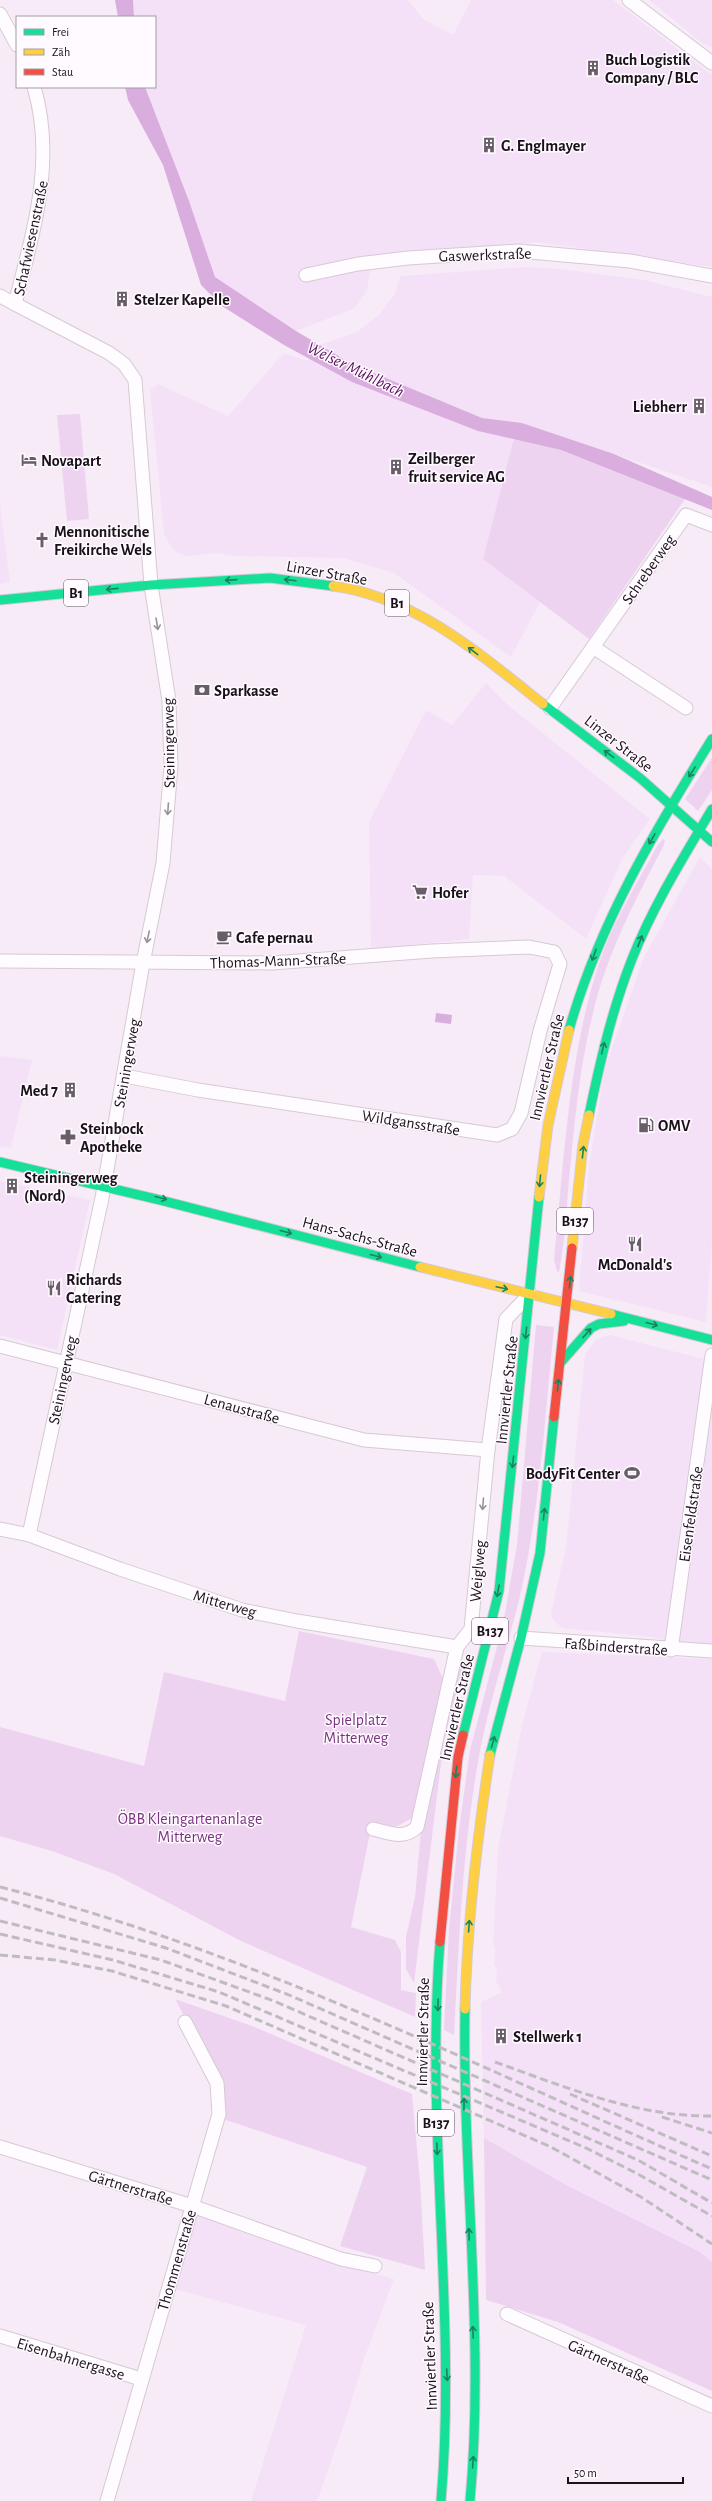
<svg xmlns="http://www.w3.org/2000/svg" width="712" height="2501" font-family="'Alegreya Sans',sans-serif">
	<rect width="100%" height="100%" fill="#f7ebf8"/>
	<g fill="#f5e1f7">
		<polygon points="133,0 408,0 423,19 453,35 471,0 613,0 705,70 712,74 712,267 538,242 373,256 367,291 355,308 296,331 215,277 189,201 145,87 155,87 155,17 134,17"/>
		<polygon points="649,0 712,0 712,47 702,43"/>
		<polygon points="525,267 561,269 644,280 712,297 712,487 522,423 478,431 514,438 483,559 540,602 511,657 394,573 343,558 235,556 217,553 186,556 176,552 170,545 164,534 150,390 158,384 228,416 284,353 308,361 320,345 357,332 379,315 394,295 401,276"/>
		<polygon points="0,504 10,582 0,584"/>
		<polygon points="486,683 508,705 650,819 622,859 586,939 504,876 473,875 469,939 371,949 369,822 426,710 452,725"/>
		<polygon points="700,857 712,869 712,1241 706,1322 579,1291 589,1166 605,1068 644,957"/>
		<polygon points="0,1056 32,1060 11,1148 0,1146"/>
		<polygon points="0,1181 90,1200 57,1350 0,1335"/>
		<polygon points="610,1335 712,1361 712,1646 689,1645 652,1637 562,1628 553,1620 551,1613 566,1547 585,1354 597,1339"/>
		<polygon points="542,1652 712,1659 712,2262 700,2252 568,2186 484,2138 481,2002 502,1992 496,1981 497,1967 494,1966 495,1946 493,1946 498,1849 522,1725"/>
		<polygon points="197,2215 270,2242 394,2279 364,2359 346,2419 317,2501 251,2501 306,2325 175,2289"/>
	</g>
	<g fill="#eed3f0">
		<polygon points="80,414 89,519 67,521 57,415"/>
		<polygon points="514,438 561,450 685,499 589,639 483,559"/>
		<polygon points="712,758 712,790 698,811 685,799"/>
		<path d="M663 839 665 840 663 847C634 902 606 956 592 1017 579 1070 574 1127 569 1181 566 1212 565 1242 559 1272L557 1271 554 1260C564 1162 568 1061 598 966 612 924 636 885 657 846Z"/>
		<path d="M536 1325 554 1327C546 1407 541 1488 526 1567 514 1633 489 1696 478 1762 462 1852 459 1944 454 2035L444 2030 449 1929 459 1829 470 1750 503 1624 517 1545Z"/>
		<polygon points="299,1631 434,1659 444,1681 414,1817 394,1828 372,1823 351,1927 395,1940 401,1952 401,1990 416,1993 415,2017 241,1941 114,1874 52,1851 0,1836 0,1727 144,1766 164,1672 285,1701"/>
		<polygon points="456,1668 463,1668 444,1739 414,1983 406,1969 406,1937 415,1897 422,1819"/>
		<polygon points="175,1999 252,2026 412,2094 420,2182 425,2270 340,2246 367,2167 223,2119 224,2089"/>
		<polygon points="484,2138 568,2186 700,2252 712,2262 712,2391 558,2322 486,2300"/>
	</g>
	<g fill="#d9addd">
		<polygon points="115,0 133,0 134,17 118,17"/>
		<polygon points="125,87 145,87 189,201 215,277 296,331 352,364 482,418 522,423 614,454 712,497 712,510 561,450 478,431 352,382 284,345 222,306 201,285 163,165 128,100"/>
		<polygon points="436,1013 452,1015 451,1024 435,1022"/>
	</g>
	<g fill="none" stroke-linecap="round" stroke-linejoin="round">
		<defs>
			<g id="street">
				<polyline points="629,0 712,63"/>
				<polyline points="0,14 17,45"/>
				<polyline points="306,275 358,264 408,258 519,251 630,261 712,276"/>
				<polyline points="0,296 15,304"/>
				<polyline points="593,647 686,708"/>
				<polyline points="550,708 686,515 712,525"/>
				<polyline points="0,961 272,963 432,951 529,947 554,952 560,964 540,1031 521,1113 512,1129 497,1135 198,1090 125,1076"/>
				<polyline points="0,1346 364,1440 488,1450"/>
				<polyline points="0,1529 29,1535 120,1569 242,1610 297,1621 457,1647"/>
				<path d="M29 1535 102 1198 143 963 163 863 171 766 169 701 151 585 135 380 124 364 109 353 15 304C33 232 56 161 34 87"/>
				<polyline points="521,1638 712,1651"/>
				<polyline points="671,1650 712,1355"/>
				<path d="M373 1829C389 1833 404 1840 417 1827L457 1647 471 1629 488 1450 506 1319 530 1294"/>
				<polyline points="0,2147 192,2206 341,2259 375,2266"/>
				<polyline points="507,2314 712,2406"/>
				<polyline points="0,2336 141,2379"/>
				<polyline points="107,2501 219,2114 217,2083 185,2022"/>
			</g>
			<g id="fast">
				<polyline points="0,600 151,585 270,578 333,586"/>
				<polyline points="543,704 640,778 712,842"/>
				<path d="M569 1030C599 924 654 832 712 739"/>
				<path d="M589 1115C600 1062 612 1010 632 959 653 906 683 858 712 809"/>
				<polyline points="0,1162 160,1200 420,1267"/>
				<polyline points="611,1314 712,1340"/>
				<polyline points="561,1362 591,1328 599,1324 624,1321"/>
				<polyline points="463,1735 499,1591 539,1197"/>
				<polyline points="490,1755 521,1638 540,1553 554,1417"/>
				<path d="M440 1942C425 2128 457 2315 441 2501"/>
				<path d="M465 2009C462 2173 485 2338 470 2501"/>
			</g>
			<g id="slow">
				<path d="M333 586C415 597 480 654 543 704"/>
				<polyline points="539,1197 548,1125 569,1030"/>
				<polyline points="572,1248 583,1144 589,1115"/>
				<polyline points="420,1267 611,1314"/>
				<path d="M465 2009C467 1924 477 1839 490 1755"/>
			</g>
			<g id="jam">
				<polyline points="554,1417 572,1248"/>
				<polyline points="440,1942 458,1757 463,1735"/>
			</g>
		</defs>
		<use href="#street" stroke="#d4cad4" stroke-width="15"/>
		<use href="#fast" stroke="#d4cad4" stroke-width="11"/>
		<use href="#slow" stroke="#d4cad4" stroke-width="11"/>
		<use href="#jam" stroke="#d4cad4" stroke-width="11"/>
		<use href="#street" stroke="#fefcfe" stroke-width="13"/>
		<use href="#fast" stroke="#16e098" stroke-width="9"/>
		<use href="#slow" stroke="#ffcf43" stroke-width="9"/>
		<use href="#jam" stroke="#f24e42" stroke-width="9"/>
		<g stroke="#bfbcbf" stroke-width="3" stroke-dasharray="8 4" stroke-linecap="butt">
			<path d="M0 1887C248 1950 478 2067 712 2169"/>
			<polyline points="0,1898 166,1948 289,1995 712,2180"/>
			<polyline points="0,1921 161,1960 274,2001 638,2160 712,2203"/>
			<polyline points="0,1934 113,1960 219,1992 586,2148 636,2173 712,2216"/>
			<polyline points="0,1955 55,1960 112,1971 226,2006 551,2147 641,2197 712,2244"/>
			<path d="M495 2062C565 2087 637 2117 712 2116"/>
			<polyline points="570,2094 712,2156"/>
			<polyline points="662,2117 712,2133"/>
		</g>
	</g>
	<defs><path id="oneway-shaft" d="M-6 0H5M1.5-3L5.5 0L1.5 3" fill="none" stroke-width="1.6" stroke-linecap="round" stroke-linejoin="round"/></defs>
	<g stroke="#18835f">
		<use href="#oneway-shaft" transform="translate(231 580) rotate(176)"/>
		<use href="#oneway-shaft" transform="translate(290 580) rotate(-173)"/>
		<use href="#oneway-shaft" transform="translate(112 589) rotate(174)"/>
		<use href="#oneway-shaft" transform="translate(473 651) rotate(-143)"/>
		<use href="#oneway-shaft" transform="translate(609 754) rotate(-143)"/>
		<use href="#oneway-shaft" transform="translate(692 772) rotate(122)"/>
		<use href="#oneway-shaft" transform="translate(652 839) rotate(120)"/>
		<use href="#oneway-shaft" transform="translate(640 941) rotate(-69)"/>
		<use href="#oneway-shaft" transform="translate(594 955) rotate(110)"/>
		<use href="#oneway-shaft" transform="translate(603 1048) rotate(-76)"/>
		<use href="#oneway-shaft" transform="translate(583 1152) rotate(-84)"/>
		<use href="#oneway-shaft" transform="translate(540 1181) rotate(95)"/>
		<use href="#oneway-shaft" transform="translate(161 1198) rotate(15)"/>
		<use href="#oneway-shaft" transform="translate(286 1232) rotate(15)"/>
		<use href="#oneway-shaft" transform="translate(376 1256) rotate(15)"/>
		<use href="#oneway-shaft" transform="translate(570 1282) rotate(-84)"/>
		<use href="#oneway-shaft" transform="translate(502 1288) rotate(12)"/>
		<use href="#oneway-shaft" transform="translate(652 1324) rotate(15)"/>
		<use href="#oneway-shaft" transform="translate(526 1333) rotate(96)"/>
		<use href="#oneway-shaft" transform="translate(587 1333) rotate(-48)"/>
		<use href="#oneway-shaft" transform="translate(558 1385) rotate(-84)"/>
		<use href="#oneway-shaft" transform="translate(513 1462) rotate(96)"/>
		<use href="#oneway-shaft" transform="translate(544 1514) rotate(-84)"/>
		<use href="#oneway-shaft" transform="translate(498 1591) rotate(101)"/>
		<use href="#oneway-shaft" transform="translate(493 1742) rotate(-75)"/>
		<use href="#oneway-shaft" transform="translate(456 1772) rotate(97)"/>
		<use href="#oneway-shaft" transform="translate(469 1926) rotate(-86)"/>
		<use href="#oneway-shaft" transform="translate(438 2005) rotate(91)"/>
		<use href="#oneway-shaft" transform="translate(464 2104) rotate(-90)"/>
		<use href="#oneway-shaft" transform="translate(437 2149) rotate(88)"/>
		<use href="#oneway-shaft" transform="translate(469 2234) rotate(-92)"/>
		<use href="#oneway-shaft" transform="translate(473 2332) rotate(-92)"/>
		<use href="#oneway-shaft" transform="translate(447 2375) rotate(87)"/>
		<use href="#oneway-shaft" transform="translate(473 2462) rotate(-86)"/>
	</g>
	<g stroke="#979397">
		<use href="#oneway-shaft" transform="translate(157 624) rotate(81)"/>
		<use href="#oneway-shaft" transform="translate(168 809) rotate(94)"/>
		<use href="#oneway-shaft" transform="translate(148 937) rotate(102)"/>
		<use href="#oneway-shaft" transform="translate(483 1504) rotate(95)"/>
	</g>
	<defs>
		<symbol id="building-bare" viewBox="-9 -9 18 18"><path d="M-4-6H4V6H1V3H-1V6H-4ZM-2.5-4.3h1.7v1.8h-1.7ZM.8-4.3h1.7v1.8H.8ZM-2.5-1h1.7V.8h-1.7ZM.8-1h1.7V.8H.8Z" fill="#675e68" stroke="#fffaff" stroke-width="2.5" paint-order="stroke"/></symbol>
		<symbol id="hotel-bare" viewBox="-9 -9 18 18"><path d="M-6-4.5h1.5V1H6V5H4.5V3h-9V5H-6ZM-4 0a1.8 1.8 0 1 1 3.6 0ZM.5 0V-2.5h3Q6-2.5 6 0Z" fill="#675e68" stroke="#fffaff" stroke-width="2.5" paint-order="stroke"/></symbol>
		<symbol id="church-bare" viewBox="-9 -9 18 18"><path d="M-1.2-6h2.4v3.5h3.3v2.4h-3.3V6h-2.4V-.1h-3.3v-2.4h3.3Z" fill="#675e68" stroke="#fffaff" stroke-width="2.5" paint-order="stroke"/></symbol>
		<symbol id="bank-bare" viewBox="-9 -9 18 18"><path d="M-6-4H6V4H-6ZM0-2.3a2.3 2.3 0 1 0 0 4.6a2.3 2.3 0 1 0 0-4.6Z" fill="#675e68" stroke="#fffaff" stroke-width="2.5" paint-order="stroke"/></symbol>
		<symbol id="supermarket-bare" viewBox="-9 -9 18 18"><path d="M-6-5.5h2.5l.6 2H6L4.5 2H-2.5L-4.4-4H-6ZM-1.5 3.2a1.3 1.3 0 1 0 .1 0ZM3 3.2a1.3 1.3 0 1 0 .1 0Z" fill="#675e68" stroke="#fffaff" stroke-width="2.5" paint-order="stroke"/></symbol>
		<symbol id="cafe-bare" viewBox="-9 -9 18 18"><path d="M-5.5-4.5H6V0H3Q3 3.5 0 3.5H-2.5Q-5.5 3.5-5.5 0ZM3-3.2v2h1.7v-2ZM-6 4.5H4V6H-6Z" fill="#675e68" stroke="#fffaff" stroke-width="2.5" paint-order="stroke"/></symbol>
		<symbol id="fuel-bare" viewBox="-9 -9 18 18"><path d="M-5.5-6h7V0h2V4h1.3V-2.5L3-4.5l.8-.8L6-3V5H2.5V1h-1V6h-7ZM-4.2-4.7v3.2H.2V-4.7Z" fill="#675e68" stroke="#fffaff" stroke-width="2.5" paint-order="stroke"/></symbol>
		<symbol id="pharmacy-bare" viewBox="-9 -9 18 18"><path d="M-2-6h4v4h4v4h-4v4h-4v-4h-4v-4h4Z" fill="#675e68" stroke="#fffaff" stroke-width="2.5" paint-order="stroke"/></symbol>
		<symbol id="restaurant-bare" viewBox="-9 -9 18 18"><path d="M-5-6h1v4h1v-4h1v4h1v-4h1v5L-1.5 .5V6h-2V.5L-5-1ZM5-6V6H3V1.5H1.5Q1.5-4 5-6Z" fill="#675e68" stroke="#fffaff" stroke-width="2.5" paint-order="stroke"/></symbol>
		<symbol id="stadium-bare" viewBox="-9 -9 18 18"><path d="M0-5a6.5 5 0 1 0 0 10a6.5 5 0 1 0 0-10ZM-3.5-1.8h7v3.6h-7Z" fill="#675e68" stroke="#fffaff" stroke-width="2.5" paint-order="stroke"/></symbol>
	</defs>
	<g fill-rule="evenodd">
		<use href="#building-bare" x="582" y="57" width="22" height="22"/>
		<use href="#building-bare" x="478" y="134" width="22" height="22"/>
		<use href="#building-bare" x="111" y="288" width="22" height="22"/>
		<use href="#building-bare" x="688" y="395" width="22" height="22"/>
		<use href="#hotel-bare" x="18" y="449" width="22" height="22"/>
		<use href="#building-bare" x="385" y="456" width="22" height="22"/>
		<use href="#church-bare" x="31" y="529" width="22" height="22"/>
		<use href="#bank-bare" x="191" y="679" width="22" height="22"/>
		<use href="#supermarket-bare" x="409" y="881" width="22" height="22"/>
		<use href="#cafe-bare" x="213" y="926" width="22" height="22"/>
		<use href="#building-bare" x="59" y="1079" width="22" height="22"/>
		<use href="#fuel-bare" x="635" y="1114" width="22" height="22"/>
		<use href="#pharmacy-bare" x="57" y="1126" width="22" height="22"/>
		<use href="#building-bare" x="1" y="1175" width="22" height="22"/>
		<use href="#restaurant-bare" x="624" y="1233" width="22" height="22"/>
		<use href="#restaurant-bare" x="43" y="1277" width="22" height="22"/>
		<use href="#stadium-bare" x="621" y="1462" width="22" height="22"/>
		<use href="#building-bare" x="490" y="2025" width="22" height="22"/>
	</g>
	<g text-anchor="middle" stroke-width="3" stroke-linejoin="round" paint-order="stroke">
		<g fill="#fffaff" stroke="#5f585f" stroke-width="1">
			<rect x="64" y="580" width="24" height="26" rx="3"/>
			<rect x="385" y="590" width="24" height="26" rx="3"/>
			<rect x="557" y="1208" width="36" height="26" rx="3"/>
			<rect x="472" y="1618" width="36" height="26" rx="3"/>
			<rect x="418" y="2110" width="36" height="26" rx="3"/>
		</g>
		<g font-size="15" font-weight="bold" fill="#1a121a">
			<text x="76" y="598">B1</text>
			<text x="397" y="608">B1</text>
			<text x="575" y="1226">B137</text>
			<text x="490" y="1636">B137</text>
			<text x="436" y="2128">B137</text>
		</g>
		<g font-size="16" font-weight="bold" fill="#1a121a" stroke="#fffaff" text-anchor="start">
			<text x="605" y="65">Buch Logistik<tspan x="605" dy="18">Company / BLC</tspan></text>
			<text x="501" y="151">G. Englmayer</text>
			<text x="134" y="305">Stelzer Kapelle</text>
			<text x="687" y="412" text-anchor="end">Liebherr</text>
			<text x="408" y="464">Zeilberger<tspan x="408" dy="18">fruit service AG</tspan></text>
			<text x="41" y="466">Novapart</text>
			<text x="54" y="537">Mennonitische<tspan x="54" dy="18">Freikirche Wels</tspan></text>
			<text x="214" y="696">Sparkasse</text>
			<text x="432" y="898">Hofer</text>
			<text x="236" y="943">Cafe pernau</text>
			<text x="58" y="1096" text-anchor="end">Med 7</text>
			<text x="658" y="1131">OMV</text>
			<text x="80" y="1134">Steinbock<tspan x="80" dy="18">Apotheke</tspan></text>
			<text x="24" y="1183">Steiningerweg<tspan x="24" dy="18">(Nord)</tspan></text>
			<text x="635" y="1270" text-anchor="middle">McDonald's</text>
			<text x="66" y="1285">Richards<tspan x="66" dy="18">Catering</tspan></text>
			<text x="620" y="1479" text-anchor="end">BodyFit Center</text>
			<text x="513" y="2042">Stellwerk 1</text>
		</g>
		<g font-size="16" fill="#1a121a" stroke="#fffaff">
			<text transform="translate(30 238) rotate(-78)" y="6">Schafwiesenstraße</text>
			<text transform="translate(485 254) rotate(-2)" y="6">Gaswerkstraße</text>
			<text transform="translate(648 569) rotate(-55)" y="6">Schreberweg</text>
			<text transform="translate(327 572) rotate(10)" y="6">Linzer Straße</text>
			<text transform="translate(168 743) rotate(-91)" y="6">Steiningerweg</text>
			<text transform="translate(619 743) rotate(38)" y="6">Linzer Straße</text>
			<text transform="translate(278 960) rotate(-2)" y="6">Thomas-Mann-Straße</text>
			<text transform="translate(126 1063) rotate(-80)" y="6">Steiningerweg</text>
			<text transform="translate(546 1067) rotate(-77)" y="6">Innviertler Straße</text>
			<text transform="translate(411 1122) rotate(9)" y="6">Wildgansstraße</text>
			<text transform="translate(360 1236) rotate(15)" y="6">Hans-Sachs-Straße</text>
			<text transform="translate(62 1380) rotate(-78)" y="6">Steiningerweg</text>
			<text transform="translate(506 1390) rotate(-84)" y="6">Innviertler Straße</text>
			<text transform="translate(242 1408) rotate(15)" y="6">Lenaustraße</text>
			<text transform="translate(690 1514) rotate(-82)" y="6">Eisenfeldstraße</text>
			<text transform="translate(477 1571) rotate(-85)" y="6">Weiglweg</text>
			<text transform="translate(225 1603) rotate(16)" y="6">Mitterweg</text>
			<text transform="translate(616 1646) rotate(4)" y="6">Faßbinderstraße</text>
			<text transform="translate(456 1707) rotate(-77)" y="6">Innviertler Straße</text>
			<text transform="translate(422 2032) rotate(-89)" y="6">Innviertler Straße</text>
			<text transform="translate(131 2187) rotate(17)" y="6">Gärtnerstraße</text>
			<text transform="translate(176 2260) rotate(-74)" y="6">Thommenstraße</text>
			<text transform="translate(429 2356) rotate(-92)" y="6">Innviertler Straße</text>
			<text transform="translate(71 2358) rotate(17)" y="6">Eisenbahnergasse</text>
			<text transform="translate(609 2361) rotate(24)" y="6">Gärtnerstraße</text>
		</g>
		<g font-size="16" fill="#78347f" stroke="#fffaff">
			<text x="356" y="1725">Spielplatz<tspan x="356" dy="18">Mitterweg</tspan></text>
			<text x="190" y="1824">ÖBB Kleingartenanlage<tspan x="190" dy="18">Mitterweg</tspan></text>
		</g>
		<g font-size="17" font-style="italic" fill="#5a1460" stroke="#fffaff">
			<text transform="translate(356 369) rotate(26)" y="6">Welser Mühlbach</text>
		</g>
	</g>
	<rect x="16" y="16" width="140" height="72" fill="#fffaff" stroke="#a39da3"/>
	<rect x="24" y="29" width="20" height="6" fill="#16e098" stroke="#a39da3"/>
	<text x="52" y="36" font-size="12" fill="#1a121a">Frei</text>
	<rect x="24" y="49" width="20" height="6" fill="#ffcf43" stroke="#a39da3"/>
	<text x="52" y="56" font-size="12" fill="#1a121a">Zäh</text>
	<rect x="24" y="69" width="20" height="6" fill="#f24e42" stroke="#a39da3"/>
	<text x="52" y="76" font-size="12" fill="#1a121a">Stau</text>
	<path d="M568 2477v6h115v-6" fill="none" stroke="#1a121a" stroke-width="2"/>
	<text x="574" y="2477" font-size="12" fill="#1a121a" stroke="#fffaff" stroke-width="3" paint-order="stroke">50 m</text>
</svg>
